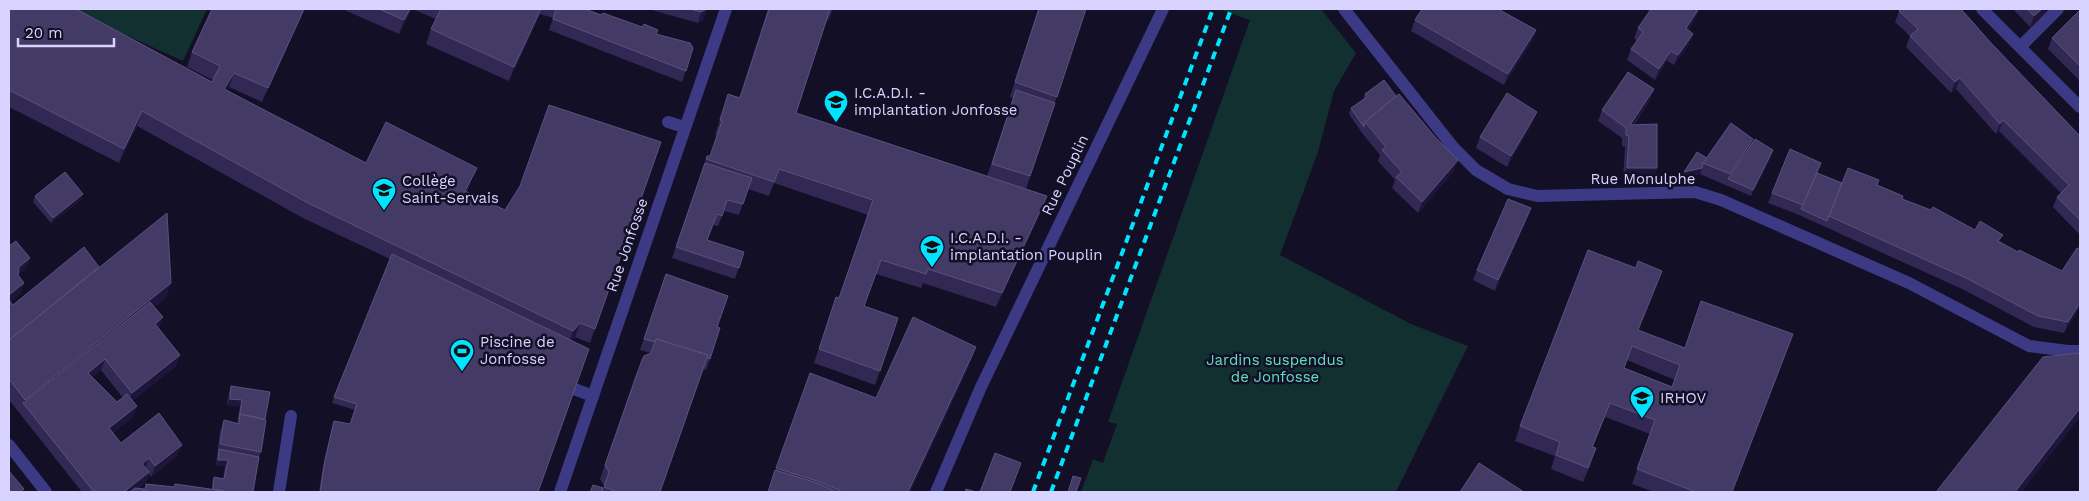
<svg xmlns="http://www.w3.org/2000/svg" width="2089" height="501" font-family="'Work Sans',sans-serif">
	<rect width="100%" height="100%" fill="#130f26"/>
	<g fill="#12302f">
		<polygon points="68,9 207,9 183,61"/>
		<polygon points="1218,9 1321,9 1356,53 1334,91 1318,152 1280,255 1411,324 1468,346 1396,492 1081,492 1093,459 1103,463 1117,424 1108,422 1250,20"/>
	</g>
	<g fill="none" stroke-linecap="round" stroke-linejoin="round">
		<g stroke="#3d3a85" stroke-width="12">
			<polyline points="2021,46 2058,9"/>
			<polyline points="668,122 684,127"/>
			<polyline points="574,389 593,396"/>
		</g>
		<g stroke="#3d3a85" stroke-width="12">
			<polyline points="1344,9 1453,147 1476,170 1508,189 1537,196 1695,192 1721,200 1909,283 2029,346 2068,351 2080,351"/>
			<polyline points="1982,9 2080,107"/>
			<polyline points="9,445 46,492"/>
			<polyline points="279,492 291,416"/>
			<polyline points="560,492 726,9"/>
			<polyline points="936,492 981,387 1163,9"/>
		</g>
		<g stroke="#00e5ff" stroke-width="4" stroke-dasharray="8 6" stroke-linecap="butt">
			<polyline points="1033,492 1213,9"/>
			<polyline points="1051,492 1230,12"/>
		</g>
	</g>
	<g fill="#312854" fill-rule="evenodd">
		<polygon points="9,9 212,82 213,80 187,67 192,52 212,9 305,9 262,102 229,87 227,90 366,163 471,182 467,192 505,210 661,142 590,343 575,337 572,341 538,492 319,492 323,466 332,427 334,421 350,424 355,410 332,403 390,259 303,218 137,126 119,163 9,107"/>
		<polygon points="342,9 412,9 399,34"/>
		<polygon points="412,9 585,9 656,34 693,48 682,82 549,30 553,18 540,14 509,81 426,44 431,29 436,19"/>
		<polygon points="648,9 707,9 703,20 698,23"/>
		<polygon points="768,9 833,9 828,21 827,20 796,113 987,176 1013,98 1010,97 1038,9 1086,9 1026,189 1047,196 1042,210 996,307 923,283 921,288 876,274 864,307 898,318 875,385 814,363 836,297 839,298 868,215 774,183 769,196 748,189 739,215 724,211 718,226 713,225 707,240 744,252 735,279 672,258 707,156 710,156 717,135 715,135 728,94 739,98"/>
		<polygon points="1658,9 1698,10 1694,21 1688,30 1689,44 1674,65 1667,61 1655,80 1627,60 1631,49 1637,41 1634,38 1638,28"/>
		<polygon points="2013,9 2049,9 2030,27"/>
		<polygon points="2080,10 2080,81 2048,49 2052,38"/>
		<polygon points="1899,11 1991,43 2080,136 2080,235 2053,207 2057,197 2061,193 1999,131 1996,134 1956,89 1951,93 1906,47 1910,36 1895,22"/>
		<polygon points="1415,20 1536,30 1532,41 1504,85 1411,31"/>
		<polygon points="1654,89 1650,100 1634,125 1653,179 1623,179 1625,147 1622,146 1622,138 1598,121 1602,110"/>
		<polygon points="1365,94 1396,96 1454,171 1418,213 1392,188 1395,180 1378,161 1380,155 1362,133 1349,114 1351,108 1363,100"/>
		<polygon points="1533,122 1507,167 1476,148 1480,137"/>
		<polygon points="1751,144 1773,150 1771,156 1751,196 1700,174 1682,178 1684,172 1707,158"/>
		<polygon points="1821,163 1817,173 1842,183 1877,186 1902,199 1975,230 2000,242 2018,252 2062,271 2080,245 2080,307 2064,333 2034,327 1962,289 1799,215 1768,203 1772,193"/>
		<polygon points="35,196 81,200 51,223 33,202"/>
		<polygon points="1527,219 1495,291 1473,280 1477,270"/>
		<path d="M9 246 30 258 26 268 18 275 24 283 20 294 10 302 13 305 99 267 166 298 154 307 159 328H158L180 355 176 366 132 401 137 406 133 417 113 433 121 443 178 455 151 477 149 474 145 483 139 488 144 489 146 484 174 487 175 484 212 489V483L214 477 223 479 225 466H216L220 431 224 420 237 423 240 406 227 405 229 392 231 386 265 419 261 452 259 457 253 492H82L9 400ZM101 370 123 398 117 402 92 377Z"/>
		<polygon points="666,274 717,327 710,359 706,370 703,369 660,492 590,492 593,485 602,491 604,486 600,479 636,374 651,353 640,350"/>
		<path d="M1639 330 1685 348 1732 492H1654L1632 484 1650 434 1605 417 1593 447 1591 463 1583 482 1551 469 1555 456 1515 441 1520 426ZM1627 360 1675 380 1672 387 1624 368Z"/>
		<polygon points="970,364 910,492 768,492 810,373 876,398"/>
	</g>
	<g fill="#1d163a">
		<polygon points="304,9 305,9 262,102 268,88"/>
		<polygon points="410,9 412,9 399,34 404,20"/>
		<polygon points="541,9 542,9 540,14 509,81 514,67"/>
		<polygon points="707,9 703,20 698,23 701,12"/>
		<polygon points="2042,9 2049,9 2030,27 2034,16"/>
		<polygon points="1698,10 1694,21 1682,39 1686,28"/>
		<polygon points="1536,30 1532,41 1504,85 1508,74"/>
		<polygon points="1693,34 1689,44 1674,65 1678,55"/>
		<polygon points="1671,51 1667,61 1655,80 1659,69"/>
		<polygon points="234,73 229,87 219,103 224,89"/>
		<polygon points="1960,78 1956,89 1951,93 1955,82"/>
		<polygon points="1654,89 1650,100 1626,135 1630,125"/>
		<polygon points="142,111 137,126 119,163 124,149"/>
		<polygon points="1537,112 1533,122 1507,167 1511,156"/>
		<polygon points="2003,120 1999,131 1996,134 2000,124"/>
		<polygon points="1753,139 1749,150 1728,179 1730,174"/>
		<polygon points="1773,150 1771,156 1751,196 1753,190"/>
		<polygon points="1458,160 1454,171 1418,213 1422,202"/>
		<polygon points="477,168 471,182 460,205 465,191"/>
		<polygon points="1627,168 1657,168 1653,179 1623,179"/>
		<polygon points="1702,168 1700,174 1682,178 1684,172"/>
		<polygon points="83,194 81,200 51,223 53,218"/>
		<polygon points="1047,196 1042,210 996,307 1002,293"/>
		<polygon points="1531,208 1527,219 1495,291 1498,280"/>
		<polygon points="30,258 26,268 15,278 19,267"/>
		<polygon points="24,283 20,294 9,303 9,295"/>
		<polygon points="171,283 166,298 27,408 23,403 25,400"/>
		<polygon points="2080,303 2080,307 2064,333 2068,322"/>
		<polygon points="163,317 159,328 151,335 155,324"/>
		<polygon points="580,323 575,337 568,345 573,331"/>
		<polygon points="976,347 970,364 910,492 908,492"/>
		<polygon points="180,355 176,366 128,404 132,393"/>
		<polygon points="105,359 101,370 84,383 88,373"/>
		<polygon points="230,399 242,400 240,406 227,405"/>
		<polygon points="137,406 133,417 105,439 109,428"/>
		<polygon points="2080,408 2080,417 2022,492 2015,492"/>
		<polygon points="182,445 178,455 151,477 155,466"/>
		<polygon points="149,458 145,468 142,464"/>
		<polygon points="218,460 228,460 225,466 216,466"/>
		<polygon points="149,472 145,483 133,492 124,492"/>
	</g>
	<g fill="#433a66" stroke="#5a527e" fill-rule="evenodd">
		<polygon points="9,9 76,9 212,82 220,66 192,52 212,9 304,9 268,88 234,73 224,89 366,163 386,122 477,168 465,191 505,210 520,186 549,105 661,142 595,329 580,323 573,331 308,203 142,111 124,149 9,90"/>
		<polygon points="379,9 410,9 404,20"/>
		<polygon points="441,9 541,9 514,67 431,29"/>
		<polygon points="556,9 585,9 601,15 603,13 642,27 644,24 658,30 656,34 690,43 693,48 686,71 553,19"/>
		<polygon points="690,9 707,9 701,12"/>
		<polygon points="769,9 830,9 796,113 1047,196 1002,293 928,269 926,274 881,260 864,306 898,318 880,371 819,349 836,297 839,298 873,200 779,169 774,182 706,159 707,156 710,156 722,121 720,120 728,94 740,98"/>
		<polygon points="1039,9 1086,9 1057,97 1015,82"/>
		<polygon points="1422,9 1498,9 1536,30 1508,74 1415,20"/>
		<polygon points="1651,9 1697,9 1698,10 1686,28 1693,34 1678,55 1671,51 1659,69 1631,49 1643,32 1638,28"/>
		<polygon points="1901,9 1961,9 1991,43 2080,136 2080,220 2057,197 2069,185 2003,120 2000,124 1960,78 1955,82 1910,36 1918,29 1899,11"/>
		<polygon points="2027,9 2042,9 2034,16"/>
		<polygon points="2080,10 2080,66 2052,38"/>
		<polygon points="1628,72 1654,89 1630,125 1657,124 1657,168 1627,168 1629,136 1626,135 1626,128 1602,110"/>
		<polygon points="1384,80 1396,96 1365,122 1364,127 1351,108 1367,97 1365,94"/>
		<polygon points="1016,90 1055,103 1030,176 992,164"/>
		<polygon points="1507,93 1537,112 1511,156 1480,137"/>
		<polygon points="1399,94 1436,138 1458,160 1422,202 1396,177 1402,172 1382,150 1386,147 1365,122"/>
		<polygon points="1731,123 1753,139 1730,174 1703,163"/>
		<polygon points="1755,139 1773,150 1753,190 1728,179"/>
		<polygon points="1790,149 1821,163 1803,205 1772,193"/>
		<polygon points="1697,152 1707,158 1703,163 1702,168 1684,172"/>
		<polygon points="705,163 752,178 743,204 727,200 722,216 717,214 707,240 744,252 739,268 676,247"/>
		<polygon points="1848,168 1879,180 1877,185 1903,196 1902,199 1931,210 1933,207 1975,230 1980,221 2003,235 1998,241 2018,252 2019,250 2062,271 2077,248 2080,250 2080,303 2068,322 2038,316 1966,278 1829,216"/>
		<polygon points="65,172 83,194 53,218 35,196"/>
		<polygon points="1817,173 1842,183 1827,221 1801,209"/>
		<polygon points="1508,199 1531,208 1498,280 1477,270"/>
		<polygon points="167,213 171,283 25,400 9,379 9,340"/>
		<polygon points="16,241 30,258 19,267 18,275 24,283 9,295 9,246"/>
		<polygon points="84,247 99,267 9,340 9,300 13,305"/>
		<path d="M1588 250 1636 268 1638 261 1662 271 1638 330 1685 348 1701 301 1793 334 1732 492H1696L1637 469 1655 420 1610 403 1592 447 1596 448 1588 468 1556 455 1560 442 1520 426ZM1632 346 1680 365 1672 387 1624 368Z"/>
		<polygon points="392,254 589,349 538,492 320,492 325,460 334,421 350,424 357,404 334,397"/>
		<polygon points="666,274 728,296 717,327 720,328 710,359 707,358 708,355 656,339 655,342 644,339"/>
		<polygon points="150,302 163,317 155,324 180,355 132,393 105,359 88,373 117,402 127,394 137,406 109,428 121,443 159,413 182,445 155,466 149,458 142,464 149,472 124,492 94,492 23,403"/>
		<polygon points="913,317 976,347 908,492 843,492 817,481 776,468 810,373 876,398"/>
		<polygon points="656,339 708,355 660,492 617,492 604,487 609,472 605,465 642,360 644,356 651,353"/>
		<polygon points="2080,353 2080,408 2015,492 1936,492 2043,357"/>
		<polygon points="231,386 270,392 265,419 240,414 239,419 242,400 230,399"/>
		<polygon points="240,414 266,420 261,452 220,444 224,420 239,424"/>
		<polygon points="219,449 259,457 253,492 224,492 224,491 213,489 214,477 224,479 228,460 218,460"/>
		<polygon points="995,453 1021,463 1010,492 980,492"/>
		<polygon points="1479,463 1524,492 1460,492"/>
		<polygon points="775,470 817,483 837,492 768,492"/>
		<polygon points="9,471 24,489 20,492 9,492"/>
		<polygon points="1073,476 1081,478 1076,492 1068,492"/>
		<polygon points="146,484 174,487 175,484 224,491 224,492 145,492"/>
		<polygon points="593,485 603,488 602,491 606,492 590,492"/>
		<polygon points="135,488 144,489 144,492 130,492"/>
		<polygon points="966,489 976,492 965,492"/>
	</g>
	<defs>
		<symbol id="school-pin" viewBox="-11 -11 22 30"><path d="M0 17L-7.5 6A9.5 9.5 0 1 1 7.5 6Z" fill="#00e5ff" stroke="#130f26"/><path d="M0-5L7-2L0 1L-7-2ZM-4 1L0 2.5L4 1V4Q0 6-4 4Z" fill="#111"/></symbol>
		<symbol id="stadium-pin" viewBox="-11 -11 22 30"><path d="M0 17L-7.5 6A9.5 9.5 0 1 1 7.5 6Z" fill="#00e5ff" stroke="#130f26"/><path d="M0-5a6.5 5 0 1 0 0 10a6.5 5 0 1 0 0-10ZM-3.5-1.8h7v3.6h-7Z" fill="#111"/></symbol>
	</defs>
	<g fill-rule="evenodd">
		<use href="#school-pin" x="822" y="88" width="28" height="38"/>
		<use href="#school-pin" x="370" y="176" width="28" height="38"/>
		<use href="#school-pin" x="918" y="233" width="28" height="38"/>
		<use href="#stadium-pin" x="448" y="337" width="28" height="38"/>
		<use href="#school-pin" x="1628" y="384" width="28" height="38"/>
	</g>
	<g text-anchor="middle" stroke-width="5" stroke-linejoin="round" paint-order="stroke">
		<g font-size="15" fill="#d9d4ff" stroke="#130f26" text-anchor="start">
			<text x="854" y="98">I.C.A.D.I. -<tspan x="854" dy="17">implantation Jonfosse</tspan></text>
			<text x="402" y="186">Collège<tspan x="402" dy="17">Saint-Servais</tspan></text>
			<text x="950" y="243">I.C.A.D.I. -<tspan x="950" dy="17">implantation Pouplin</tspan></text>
			<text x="480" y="347">Piscine de<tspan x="480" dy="17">Jonfosse</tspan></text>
			<text x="1660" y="403">IRHOV</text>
		</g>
		<g font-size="15" fill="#d9d4ff" stroke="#130f26">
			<text transform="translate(1065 175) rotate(-64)" y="5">Rue Pouplin</text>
			<text x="1643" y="184">Rue Monulphe</text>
			<text transform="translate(627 245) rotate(-71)" y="5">Rue Jonfosse</text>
		</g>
		<g font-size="15" fill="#5fe0c0" stroke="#130f26">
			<text x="1275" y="365">Jardins suspendus<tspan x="1275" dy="17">de Jonfosse</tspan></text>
		</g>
	</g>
	<rect width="2089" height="501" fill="none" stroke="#d9d4ff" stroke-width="20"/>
	<path d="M18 38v8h96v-8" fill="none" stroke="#d9d4ff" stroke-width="2.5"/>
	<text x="25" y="38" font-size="15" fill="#d9d4ff" stroke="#130f26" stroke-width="4" paint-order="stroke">20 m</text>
</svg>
